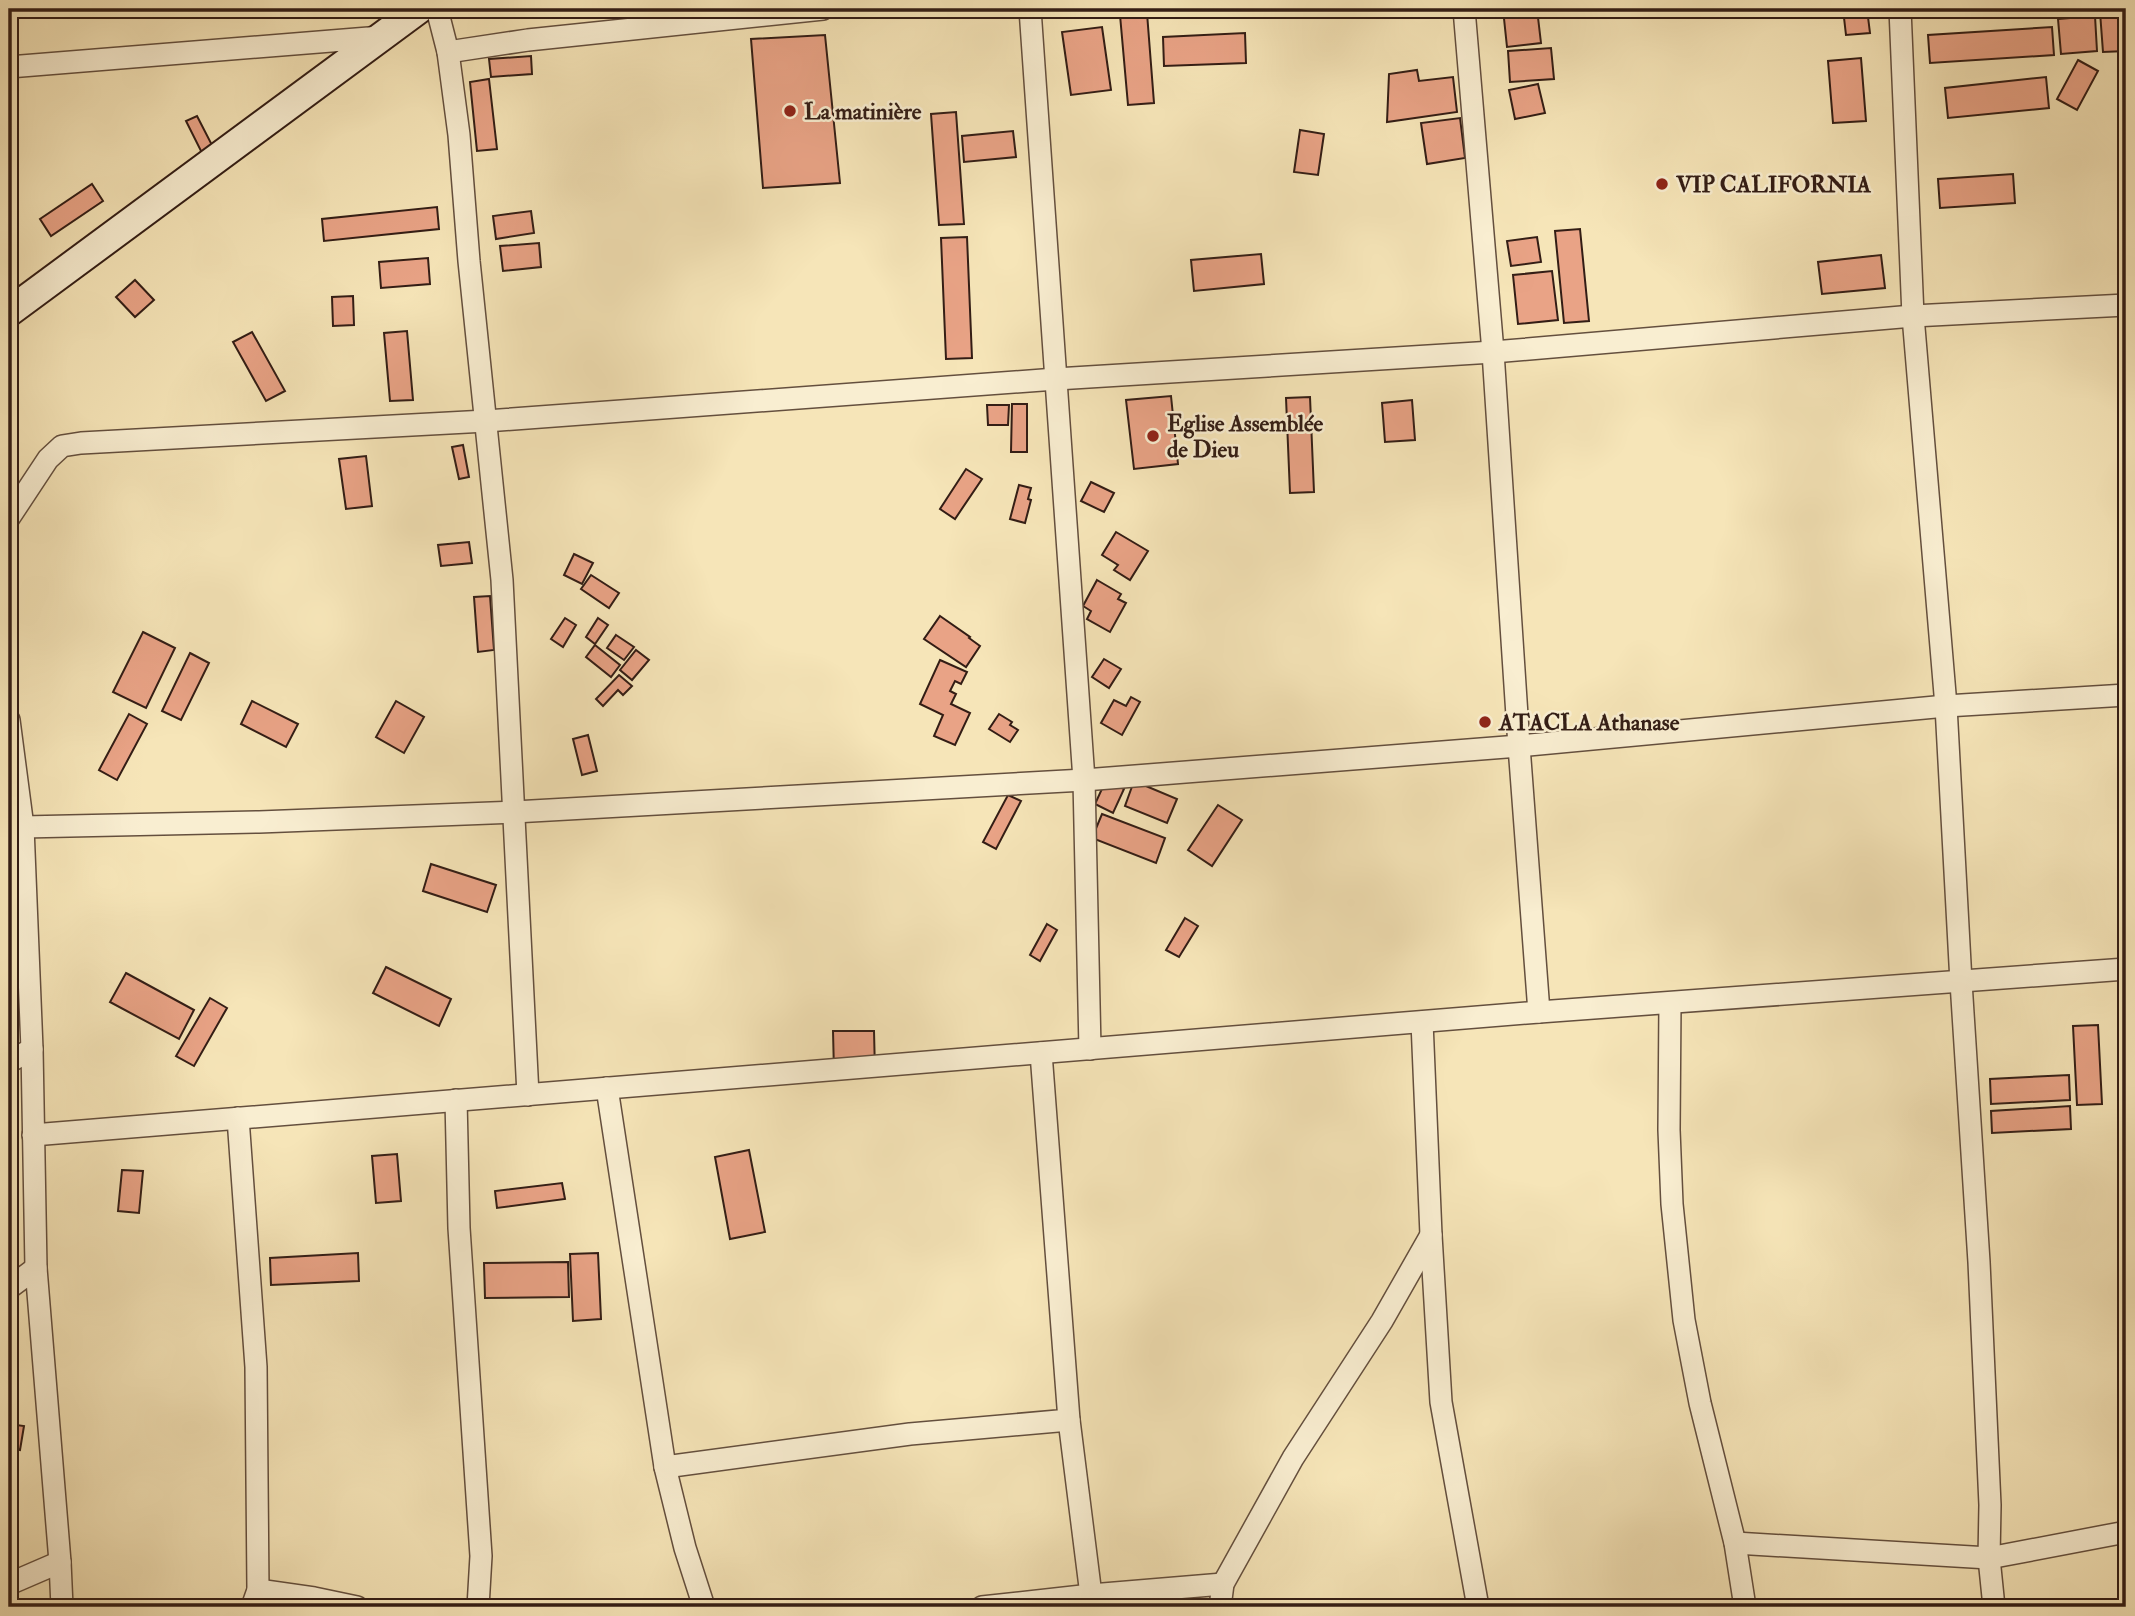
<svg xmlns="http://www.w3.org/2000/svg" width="2135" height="1616" font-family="'IM FELL Double Pica',serif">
	<rect width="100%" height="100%" fill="#f6e5b8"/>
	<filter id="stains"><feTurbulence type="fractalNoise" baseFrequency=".00286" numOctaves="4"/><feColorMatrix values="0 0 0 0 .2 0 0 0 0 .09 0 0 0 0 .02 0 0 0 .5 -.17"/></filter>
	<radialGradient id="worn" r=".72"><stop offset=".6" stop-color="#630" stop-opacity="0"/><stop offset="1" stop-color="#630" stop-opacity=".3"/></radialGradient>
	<g fill="#e9a386" stroke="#331d15" stroke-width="2">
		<polygon points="1503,9 1537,9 1541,43 1507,47"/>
		<polygon points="1843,9 1867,9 1870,33 1846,35"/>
		<polygon points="2126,10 2126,51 2103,52 2100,12"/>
		<polygon points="1147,13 1154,103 1128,105 1120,15"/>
		<polygon points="2095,16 2097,51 2061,54 2058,19"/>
		<polygon points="1102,27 1111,90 1071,95 1062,32"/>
		<polygon points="2052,27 2054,55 1930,63 1928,35"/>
		<polygon points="1245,33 1246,63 1164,66 1163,37"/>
		<polygon points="825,35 840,183 763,188 751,39"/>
		<polygon points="1551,48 1554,79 1510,82 1508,51"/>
		<polygon points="531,56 532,74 491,77 489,59"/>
		<polygon points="1861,58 1866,121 1833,123 1828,61"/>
		<polygon points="2078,60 2098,71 2077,110 2057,99"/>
		<polygon points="1417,70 1419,81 1453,77 1457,112 1387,122 1389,74"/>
		<polygon points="2046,77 2049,108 1948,118 1945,88"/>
		<polygon points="489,79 497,149 477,151 470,82"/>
		<polygon points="1538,84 1545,113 1515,119 1509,90"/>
		<polygon points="956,112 964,224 939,225 931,114"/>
		<polygon points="197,116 214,149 203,155 186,121"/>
		<polygon points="1460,118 1465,158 1427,164 1421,123"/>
		<polygon points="1300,130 1324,134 1318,175 1294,172"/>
		<polygon points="1013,131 1016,157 964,162 962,136"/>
		<polygon points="2013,174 2015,203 1940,208 1938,179"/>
		<polygon points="92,184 103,201 51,236 40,219"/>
		<polygon points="2119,196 2126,196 2126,229 2118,229"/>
		<polygon points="437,207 439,229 324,241 322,219"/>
		<polygon points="531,211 534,233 496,239 493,216"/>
		<polygon points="1580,229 1589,321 1564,323 1555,231"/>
		<polygon points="967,237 972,358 946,359 941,238"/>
		<polygon points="1537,237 1541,262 1511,266 1507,241"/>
		<polygon points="539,243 541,267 503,271 500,246"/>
		<polygon points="1261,254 1264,284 1194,291 1191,260"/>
		<polygon points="1881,255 1885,288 1822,294 1818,262"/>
		<polygon points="428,258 430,284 381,288 379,262"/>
		<polygon points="1552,271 1558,320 1518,324 1513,275"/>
		<polygon points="135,280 154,300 135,317 116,297"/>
		<polygon points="353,296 354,325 333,326 332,297"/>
		<polygon points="407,331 413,400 390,401 384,333"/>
		<polygon points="252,332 285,391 266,401 233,342"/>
		<polygon points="1171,396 1178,464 1134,469 1126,400"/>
		<polygon points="1310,397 1314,492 1290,493 1286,398"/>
		<polygon points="1412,400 1415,440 1385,442 1382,403"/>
		<polygon points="1012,404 1027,404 1027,452 1011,452"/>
		<polygon points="987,405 1009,405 1008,425 988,425"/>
		<polygon points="463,445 469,477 459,479 452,447"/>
		<polygon points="366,456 372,506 346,509 339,459"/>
		<polygon points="966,469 982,479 955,519 940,509"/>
		<polygon points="1091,482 1114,493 1104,512 1081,501"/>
		<polygon points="1019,485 1031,488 1028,499 1031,500 1025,523 1010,519"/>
		<polygon points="1116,532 1148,551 1130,580 1114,570 1118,565 1102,555"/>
		<polygon points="469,542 472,563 441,566 438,545"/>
		<polygon points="574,554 593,563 582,584 564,575"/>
		<polygon points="591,575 619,593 609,608 581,589"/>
		<polygon points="1097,580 1121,594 1118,599 1126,603 1110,632 1087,619 1091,611 1083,606"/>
		<polygon points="490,596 494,650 478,652 474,597"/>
		<polygon points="940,616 970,637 969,638 980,646 966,667 924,639"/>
		<polygon points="565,618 576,625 563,647 551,639"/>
		<polygon points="598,618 608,625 595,644 586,637"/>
		<polygon points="143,632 175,648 146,708 113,692"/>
		<polygon points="616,635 634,647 624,660 607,648"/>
		<polygon points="595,645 620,665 611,677 586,657"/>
		<polygon points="636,650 649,660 632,680 620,670"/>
		<polygon points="190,653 209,663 181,720 162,711"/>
		<polygon points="1104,659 1121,669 1109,688 1092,677"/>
		<polygon points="940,660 967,672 961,684 955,681 950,691 956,694 951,704 970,713 955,745 934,736 943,715 920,704"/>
		<polygon points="619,675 632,686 623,695 618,690 603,706 596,699"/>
		<polygon points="1131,697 1140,702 1122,735 1101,723 1114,700 1126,706"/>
		<polygon points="252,701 298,724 286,747 241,724"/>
		<polygon points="396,701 424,717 404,753 376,737"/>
		<polygon points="129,714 147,724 117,780 99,770"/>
		<polygon points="999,714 1012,722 1010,725 1018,730 1010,742 989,729"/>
		<polygon points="588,735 597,771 582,775 573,739"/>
		<polygon points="1106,780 1124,789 1113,813 1095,804"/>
		<polygon points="1134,781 1177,799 1167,823 1125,806"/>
		<polygon points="1008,795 1021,801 996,849 983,842"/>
		<polygon points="1218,805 1242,820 1212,866 1188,850"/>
		<polygon points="1102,814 1165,838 1156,863 1092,838"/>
		<polygon points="431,864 496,885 487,912 423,891"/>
		<polygon points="1185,918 1198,926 1179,957 1166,950"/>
		<polygon points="1047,924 1057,930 1040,961 1030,955"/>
		<polygon points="386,967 451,999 439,1026 373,993"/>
		<polygon points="126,973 194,1010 179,1039 110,1002"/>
		<polygon points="210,998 227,1008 194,1066 176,1056"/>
		<polygon points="2098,1025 2102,1104 2077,1105 2073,1026"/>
		<polygon points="833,1031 874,1031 875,1072 834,1072"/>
		<polygon points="2069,1075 2070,1100 1991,1104 1990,1079"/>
		<polygon points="2070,1106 2071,1129 1992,1133 1991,1111"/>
		<polygon points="749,1150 765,1232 730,1239 715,1157"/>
		<polygon points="397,1154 401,1201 376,1203 372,1156"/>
		<polygon points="122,1170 143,1171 139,1213 118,1211"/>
		<polygon points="562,1183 565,1199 497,1208 495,1191"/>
		<polygon points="358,1253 359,1281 271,1285 270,1258"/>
		<polygon points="598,1253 601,1319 573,1321 570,1254"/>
		<polygon points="568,1262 569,1297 485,1298 484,1263"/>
		<polygon points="9,1424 24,1426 20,1450 9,1448"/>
	</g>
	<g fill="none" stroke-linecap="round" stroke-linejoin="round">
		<defs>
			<g id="street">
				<polyline points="437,9 448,52 459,135 469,261 502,580 528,1095"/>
				<polyline points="1030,9 1084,780 1090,1049"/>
				<polyline points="1464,9 1493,352 1519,746 1539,1012"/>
				<polyline points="1900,9 1913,316 1946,706 1961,982 1979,1262 1990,1505 1989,1558 1994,1607"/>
				<polyline points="448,52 528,40 823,9"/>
				<polyline points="9,67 381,37"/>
				<polyline points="9,518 48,459 62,446 81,443 486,421 1056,379 1493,352 1913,316 2126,305"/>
				<polyline points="9,720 23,827 32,1049 36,1268 60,1562 62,1607"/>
				<polyline points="23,827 259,822 514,812 1084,780 1519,746 1946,706 2126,695"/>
				<polyline points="1670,1003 1669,1130 1672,1204 1684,1320 1700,1403 1735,1543 1745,1607"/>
				<polyline points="1422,1022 1431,1235 1441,1402 1478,1607"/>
				<polyline points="9,1062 32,1049"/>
				<polyline points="607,1088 665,1467"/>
				<polyline points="456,1100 459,1228 481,1556 478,1607"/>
				<polyline points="238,1118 256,1367 258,1590 252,1607"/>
				<polyline points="33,1135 1539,1012 2126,969"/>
				<polyline points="9,1288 36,1268"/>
				<polyline points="1069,1420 1091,1595"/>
				<polyline points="1735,1543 1989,1558 2126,1532"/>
				<polyline points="9,1584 60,1562"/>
				<polyline points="258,1590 314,1598 357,1607"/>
				<polyline points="704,1607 685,1548 665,1467 910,1434 1069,1420 1041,1053"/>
				<polyline points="982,1607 1091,1595 1223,1584"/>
				<polyline points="1220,1607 1223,1584 1293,1458 1382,1321 1431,1235"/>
			</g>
			<polyline id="secondary" points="9,312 419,9"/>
		</defs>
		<use href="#street" stroke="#644f3e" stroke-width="24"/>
		<use href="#secondary" stroke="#331d15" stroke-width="32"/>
		<use href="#street" stroke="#f9eed1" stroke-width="21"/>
		<use href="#secondary" stroke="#f9eed1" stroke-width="28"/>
	</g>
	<g fill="#8f2418" stroke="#f9eed1" stroke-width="2.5">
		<circle cx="790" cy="111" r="7"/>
		<circle cx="1662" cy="184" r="7"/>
		<circle cx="1153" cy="436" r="7"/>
		<circle cx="1485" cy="722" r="7"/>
	</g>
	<g text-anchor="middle" stroke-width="5" stroke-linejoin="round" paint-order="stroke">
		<g font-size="23" font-weight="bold" fill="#331d15" stroke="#f9eed1" text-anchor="start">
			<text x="804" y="119">La matinière</text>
			<text x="1676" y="192">VIP CALIFORNIA</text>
			<text x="1167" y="431">Eglise Assemblée<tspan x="1167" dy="26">de Dieu</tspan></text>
			<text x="1499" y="730">ATACLA Athanase</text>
		</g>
	</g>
	<rect width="2135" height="1616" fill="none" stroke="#f6e5b8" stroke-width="35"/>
	<rect x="10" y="10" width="2114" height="1595" fill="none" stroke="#331d15" stroke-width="3.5"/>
	<rect x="18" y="18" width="2100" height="1581" fill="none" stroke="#331d15" stroke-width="2"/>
	<rect width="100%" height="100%" filter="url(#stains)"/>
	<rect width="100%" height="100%" fill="url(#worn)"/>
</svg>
